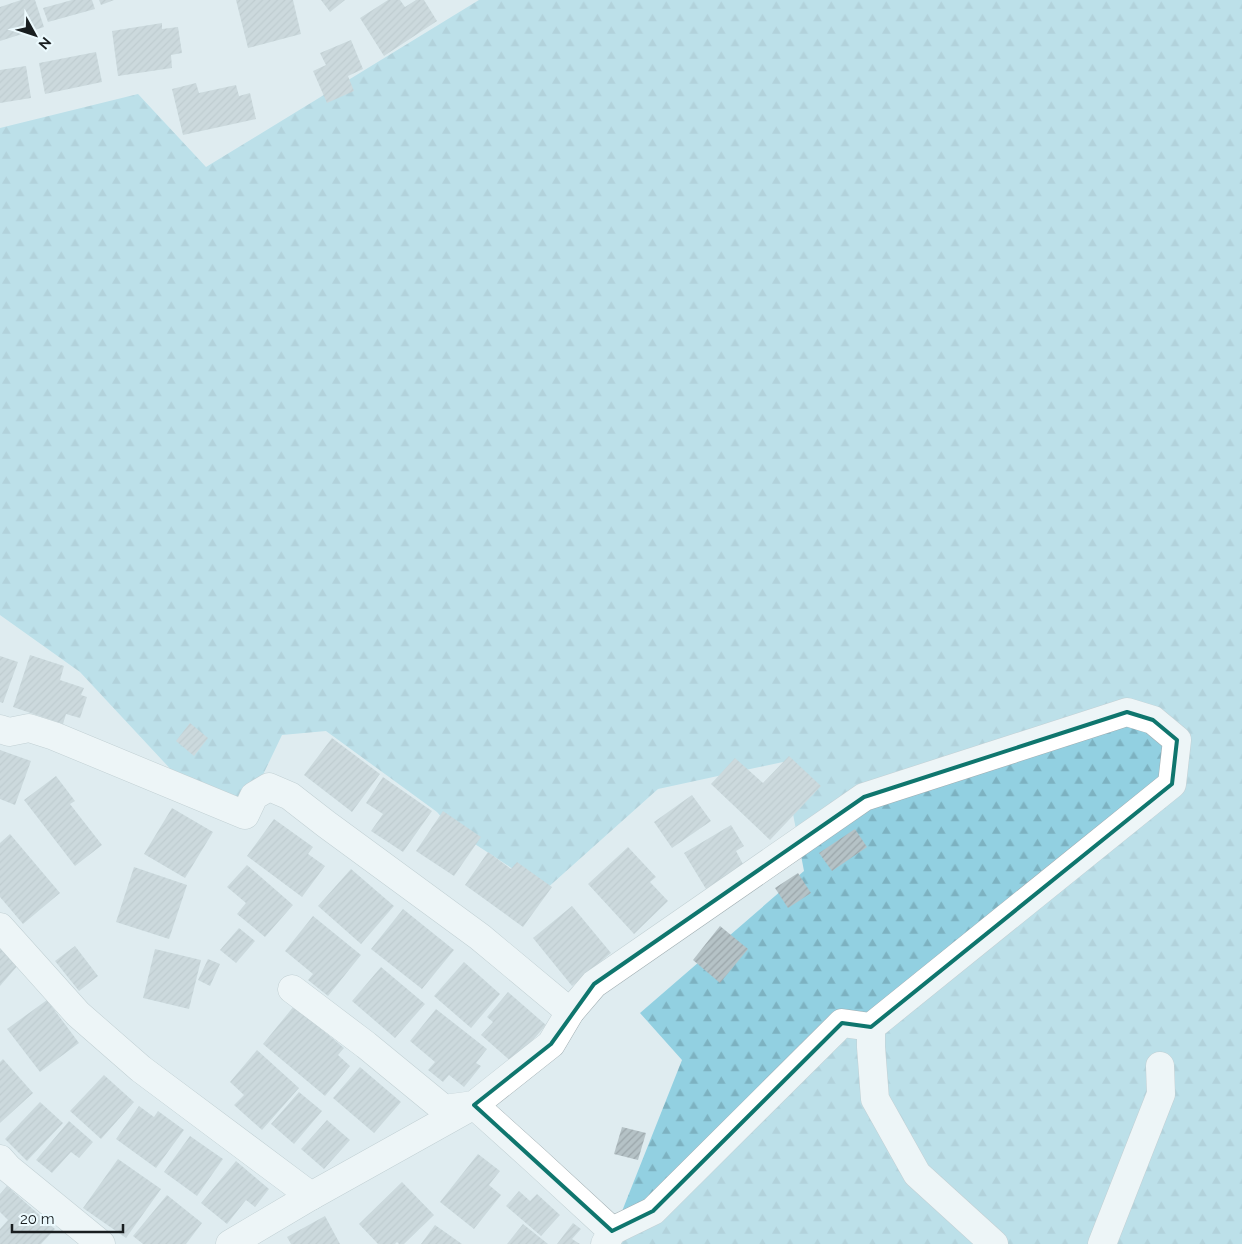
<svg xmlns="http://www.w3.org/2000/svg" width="1242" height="1244" font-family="Raleway,sans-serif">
	<defs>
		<pattern id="forest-firs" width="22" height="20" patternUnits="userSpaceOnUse" patternTransform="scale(1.25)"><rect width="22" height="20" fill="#92d0e1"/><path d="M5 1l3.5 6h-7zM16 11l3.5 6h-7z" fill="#7db2c1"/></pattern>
		<pattern id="building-hatch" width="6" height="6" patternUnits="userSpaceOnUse" patternTransform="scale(1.25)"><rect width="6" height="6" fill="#b5c2c6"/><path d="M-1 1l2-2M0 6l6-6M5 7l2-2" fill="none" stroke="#9ba6aa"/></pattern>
	</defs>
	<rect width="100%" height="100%" fill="#dfecf0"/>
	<polygon fill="url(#forest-firs)" points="479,0 1242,0 1242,1244 609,1244 682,1060 640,1013 804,871 783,762 658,789 545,890 452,829 437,812 326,731 282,735 249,804 177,776 80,672 0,615 0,128 138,94 206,167"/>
	<g fill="url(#building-hatch)">
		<polygon points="21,0 35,0 44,27 0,41 0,7"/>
		<polygon points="72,0 92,0 95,9 48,22 43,8"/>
		<polygon points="99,0 114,0 101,5"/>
		<polygon points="236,0 293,0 301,34 248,48"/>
		<polygon points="321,0 345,0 330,12"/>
		<polygon points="388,0 400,0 405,7 416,0 424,0 437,21 384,56 360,18"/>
		<polygon points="162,23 162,29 178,27 182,53 171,55 172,68 118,76 112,31"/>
		<polygon points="351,40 363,69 348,76 354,91 327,103 313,71 326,65 320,53"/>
		<polygon points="96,52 102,82 45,94 39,63"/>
		<polygon points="26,66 31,98 0,103 0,70"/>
		<polygon points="196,83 199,93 236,85 239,96 250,93 256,119 183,135 172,89"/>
		<polygon points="30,655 64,666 60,680 84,688 81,695 87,697 80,718 66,714 63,724 13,707"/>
		<polygon points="0,656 18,662 3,703 0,702"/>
		<polygon points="190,723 208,738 194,756 176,741"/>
		<polygon points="332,738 380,774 352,812 304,775"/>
		<polygon points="0,750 31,761 15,805 0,799"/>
		<polygon points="789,756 821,786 770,840 711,784 735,758 763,783"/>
		<polygon points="56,776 75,801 70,804 102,845 75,866 24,800"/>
		<polygon points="383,777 432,811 403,852 371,831 383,814 366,803"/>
		<polygon points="692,795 711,821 672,848 654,822"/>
		<polygon points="172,808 213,832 185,878 144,854"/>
		<polygon points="443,811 481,837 454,876 416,851"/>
		<polygon points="274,819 313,847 308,854 325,866 302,897 247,856"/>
		<polygon points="731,825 744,846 736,851 744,866 706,889 684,853"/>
		<polygon points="855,829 867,847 832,871 819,853"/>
		<polygon points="10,834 60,893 23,924 0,897 0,843"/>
		<polygon points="628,847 656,877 650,882 668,901 634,934 588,884"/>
		<polygon points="488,852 511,869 517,862 552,887 523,927 465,885"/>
		<polygon points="247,865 293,905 265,937 237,914 246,903 227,887"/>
		<polygon points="134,867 187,885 169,939 116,922"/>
		<polygon points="351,869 394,906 361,944 318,906"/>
		<polygon points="798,873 811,893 788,908 775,888"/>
		<polygon points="572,906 611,953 572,986 533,938"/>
		<polygon points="403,909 454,950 422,989 371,949"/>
		<polygon points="313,916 361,955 328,996 308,980 313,974 285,951"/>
		<polygon points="720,926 748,949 720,983 693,960"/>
		<polygon points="239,928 255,941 236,963 220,950"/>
		<polygon points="75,946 98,976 79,991 55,961"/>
		<polygon points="0,948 19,964 0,986"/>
		<polygon points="155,949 201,960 189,1009 143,998"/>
		<polygon points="208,959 220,964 210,986 198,980"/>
		<polygon points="464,962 500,994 471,1028 434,996"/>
		<polygon points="381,967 425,1004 395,1038 352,1001"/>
		<polygon points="508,992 546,1025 513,1063 481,1035 493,1022 487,1017"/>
		<polygon points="47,1000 79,1043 40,1072 7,1029"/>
		<polygon points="294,1006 344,1048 338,1055 350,1066 325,1096 263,1044"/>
		<polygon points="436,1009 487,1049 476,1063 481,1066 464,1087 449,1075 443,1082 428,1070 435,1062 410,1041"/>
		<polygon points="257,1050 299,1088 262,1130 234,1105 244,1095 230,1082"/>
		<polygon points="3,1059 33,1093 0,1123 0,1062"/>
		<polygon points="360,1067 401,1102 374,1133 333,1098"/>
		<polygon points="104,1075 134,1102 101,1139 70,1111"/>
		<polygon points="299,1092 322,1111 294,1144 271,1124"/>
		<polygon points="40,1102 63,1123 27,1161 5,1139"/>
		<polygon points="139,1106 154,1117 158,1111 184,1130 156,1168 116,1139"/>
		<polygon points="327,1120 350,1140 324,1169 301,1149"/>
		<polygon points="69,1121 93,1142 79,1158 71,1152 52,1173 36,1160"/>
		<polygon points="622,1127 646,1133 638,1160 614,1154"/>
		<polygon points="190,1136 223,1159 197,1196 164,1172"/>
		<polygon points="478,1154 500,1171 489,1185 501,1195 474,1229 440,1202"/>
		<polygon points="118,1159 161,1189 126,1238 83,1208"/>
		<polygon points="236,1161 269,1189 255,1207 246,1200 227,1224 201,1203"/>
		<polygon points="402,1182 434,1215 404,1244 399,1244 397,1242 395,1244 378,1244 359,1224"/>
		<polygon points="7,1186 55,1229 41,1244 0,1244 0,1229 8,1220 0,1212 0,1194"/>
		<polygon points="519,1191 530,1201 537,1194 560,1215 541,1236 506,1206"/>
		<polygon points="167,1195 202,1223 186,1244 143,1244 133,1236"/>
		<polygon points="325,1216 340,1244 291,1244 287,1237"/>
		<polygon points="573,1223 581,1229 572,1239 580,1244 557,1244"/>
		<polygon points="523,1224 548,1244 507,1244"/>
		<polygon points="435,1225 462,1244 421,1244"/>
	</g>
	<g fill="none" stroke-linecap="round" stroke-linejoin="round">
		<defs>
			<g id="minor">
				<polyline points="0,729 9,732 29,728 54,736 245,815 254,796 269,787 290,796 326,824 480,937 570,1012"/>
				<polyline points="0,927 78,1014 141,1069 311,1196 474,1105 535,1160 612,1231 605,1244"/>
				<polyline points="292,989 366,1045 444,1109 474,1105 551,1044 570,1012 594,984 864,797 1127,712 1153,720 1177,740 1172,784 871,1027 842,1023 653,1211 612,1231"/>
				<polyline points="871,1027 871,1047 875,1099 917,1174 994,1244"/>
				<polyline points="0,1159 8,1168 101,1244"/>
				<polyline points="230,1244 311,1196"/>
				<polyline points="1102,1244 1161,1094 1160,1066"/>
			</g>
		</defs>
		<use href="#minor" stroke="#a1aeb2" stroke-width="29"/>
		<use href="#minor" stroke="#fff" stroke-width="28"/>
	</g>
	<path d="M0 0H1242V1244H0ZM1127 712 1153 720 1177 740 1172 784 871 1027 842 1023 653 1211 612 1231 474 1105 551 1044 594 984 864 797Z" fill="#dfecf0" fill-opacity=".55" fill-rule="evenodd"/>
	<path fill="none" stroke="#0f766e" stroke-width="4" stroke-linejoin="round" d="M1127 712 1153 720 1177 740 1172 784 871 1027 842 1023 653 1211 612 1231 474 1105 551 1044 594 984 864 797Z"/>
	<g transform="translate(35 35) rotate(130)" stroke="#ecfafe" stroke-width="4" paint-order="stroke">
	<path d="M0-4L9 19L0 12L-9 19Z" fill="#191e20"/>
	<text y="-8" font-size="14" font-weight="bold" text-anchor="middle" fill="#191e20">N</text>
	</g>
	<path d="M12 1224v8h111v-8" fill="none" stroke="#191e20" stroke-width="2.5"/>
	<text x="20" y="1224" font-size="15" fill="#191e20" stroke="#ecfafe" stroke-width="4" paint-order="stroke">20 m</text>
</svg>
